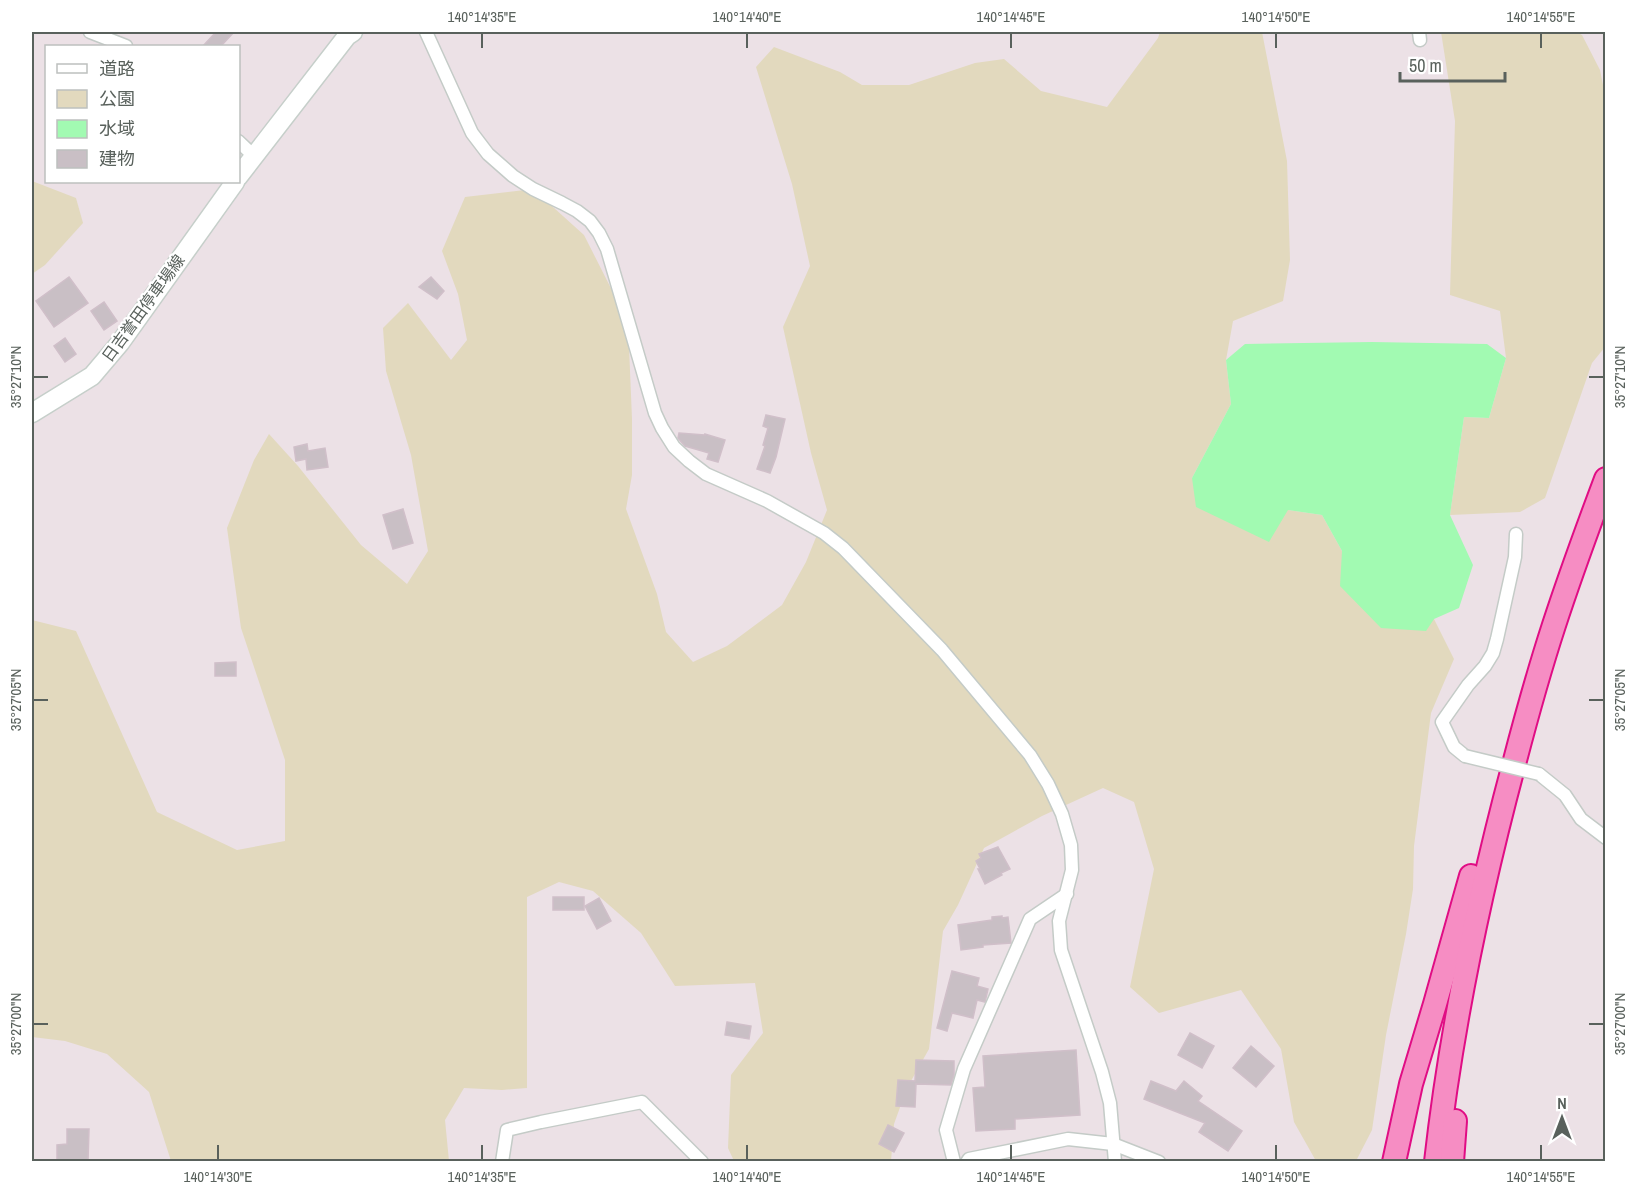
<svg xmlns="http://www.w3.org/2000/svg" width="1637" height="1193" font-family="'Archivo Narrow','Noto Sans JP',sans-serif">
	<rect width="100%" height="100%" fill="#ece1e6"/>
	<g fill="#e2d9be">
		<polygon points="1160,32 1262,32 1287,161 1290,260 1283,301 1233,321 1226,360 1231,404 1192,478 1288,510 1322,515 1342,551 1434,619 1454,659 1431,713 1414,846 1413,889 1406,934 1386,1035 1372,1130 1356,1161 1316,1161 1294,1122 1281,1049 1241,990 1159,1013 1130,987 1154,869 1134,802 1103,788 1042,816 984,848 958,905 943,931 929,1049 907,1088 894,1124 891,1161 734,1161 728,1148 731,1075 763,1033 755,983 675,986 641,933 593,891 559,882 527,897 527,1088 502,1090 464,1088 445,1120 449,1161 171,1161 149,1092 107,1054 65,1041 32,1037 32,620 76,631 157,812 237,850 285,841 285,760 241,628 227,528 254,460 269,434 298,466 361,545 407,584 428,551 411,455 386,371 383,328 408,303 451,360 467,340 458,294 442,251 465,197 533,189 584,235 628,322 632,419 632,475 626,509 657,594 666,632 693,662 727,646 782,605 806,562 827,510 811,453 783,327 810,266 792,184 756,67 774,47 840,72 862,85 909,85 975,63 1004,59 1041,91 1107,107 1158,38"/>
		<polygon points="1441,32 1576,32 1582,35 1600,70 1605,95 1605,347 1592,363 1545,498 1520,512 1450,515 1464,417 1489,418 1506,358 1500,311 1450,295 1455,121"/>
		<polygon points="32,181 76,198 83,223 45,265 32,274"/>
	</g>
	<polygon fill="#a2fab2" points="1372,342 1487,344 1506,358 1489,418 1464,417 1450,515 1473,565 1459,608 1434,619 1426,631 1381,628 1340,586 1342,551 1322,515 1288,510 1269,542 1196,507 1192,478 1231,404 1226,360 1245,344"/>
	<g fill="#c9bfc5" stroke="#d0bfc9" stroke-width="1.5">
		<polygon points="216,32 234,32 221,46 203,46"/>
		<polygon points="69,277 88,303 54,327 36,301"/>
		<polygon points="431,277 444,291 437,299 419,287"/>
		<polygon points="104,302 117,321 104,330 91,311"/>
		<polygon points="65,338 76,354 65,362 54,346"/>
		<polygon points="766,415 785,419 776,457 770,473 757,469 765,446 763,445 768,428 763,426"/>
		<polygon points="679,433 705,435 705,434 725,440 718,462 707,459 709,453 685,446 678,438"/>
		<polygon points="307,444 308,451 325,448 328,467 307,470 306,459 296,461 294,447"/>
		<polygon points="403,509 413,543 393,549 383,515"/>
		<polygon points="236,662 236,676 215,676 215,663"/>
		<polygon points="998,847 1010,869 1001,873 1002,875 985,884 978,869 980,869 976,861 981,858 979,854"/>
		<rect x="553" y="897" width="31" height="13"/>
		<polygon points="599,898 611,921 597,929 585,906"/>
		<polygon points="1002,916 1002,918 1008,917 1011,943 983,945 983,947 961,950 958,925 992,920 992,917"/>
		<polygon points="952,971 979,978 977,986 988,989 985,1002 977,1000 973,1018 952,1013 947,1031 937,1028"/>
		<polygon points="727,1022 751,1026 749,1039 725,1035"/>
		<polygon points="1190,1033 1214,1046 1202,1068 1178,1055"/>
		<polygon points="1251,1046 1274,1066 1256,1087 1233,1068"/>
		<polygon points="1076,1050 1080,1115 1015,1119 1015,1129 976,1131 973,1088 985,1087 983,1056"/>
		<polygon points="916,1060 954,1061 954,1075 951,1085 916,1084 915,1107 896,1106 898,1080 915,1081"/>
		<polygon points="1151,1081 1176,1091 1184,1081 1202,1096 1198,1101 1242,1131 1228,1151 1199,1132 1205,1123 1144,1099"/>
		<polygon points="888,1125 904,1133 894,1152 879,1144"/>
		<polygon points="67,1129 89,1129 88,1161 57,1161 57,1145 67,1144"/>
	</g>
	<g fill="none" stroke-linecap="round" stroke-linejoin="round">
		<defs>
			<g id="minor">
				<polyline points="90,32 126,46"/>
				<polyline points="426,32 472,133 488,154 513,176 533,189 562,203 577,211 590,221 599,233 607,249 655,413 662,428 674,447 689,461 706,474 767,501 824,533 843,548 942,650 1030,755 1048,784 1062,814 1071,845 1072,870 1059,921 1061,950 1102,1072 1110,1103 1115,1162"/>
				<polyline points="1419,32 1420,40"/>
				<polyline points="238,141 254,156"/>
				<polyline points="1465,756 1454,747 1442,722 1468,685 1485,666 1493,653 1497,639 1515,557 1516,534"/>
				<polyline points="1539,774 1565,795 1581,819 1606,838"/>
				<polyline points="502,1162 507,1130 541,1122 642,1102 702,1162"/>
				<polyline points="954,1162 946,1130 964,1069 1030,919 1067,894"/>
				<polyline points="967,1162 969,1159 1068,1139 1113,1144 1159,1162"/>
			</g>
			<g id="secondary">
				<polyline points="238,177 347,36 353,32"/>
				<polyline points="32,413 92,376 120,343 235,182"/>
			</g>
			<g id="motorway">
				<polyline points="1394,1162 1411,1084 1435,1004 1471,876"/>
				<path d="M1436 1162C1451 1028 1479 895 1514 764 1526 718 1539 671 1554 625 1570 576 1588 527 1606 479"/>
				<polyline points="1452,1162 1455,1121"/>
			</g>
		</defs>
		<use href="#minor" stroke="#c4cbc7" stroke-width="15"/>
		<use href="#secondary" stroke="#c6cfca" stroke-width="21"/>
		<use href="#motorway" stroke="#e00d84" stroke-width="26"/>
		<use href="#minor" stroke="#fff" stroke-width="12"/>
		<use href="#secondary" stroke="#fff" stroke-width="18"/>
		<use href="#motorway" stroke="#f68dc3" stroke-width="22"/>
		<defs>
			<polyline id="minor-bridge" points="1465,756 1539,774"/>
		</defs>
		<use href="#minor-bridge" stroke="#c4cbc7" stroke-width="15" stroke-linecap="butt"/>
		<use href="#minor-bridge" stroke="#fff" stroke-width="12"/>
	</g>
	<path fill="none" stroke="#59615c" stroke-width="2" d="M482 33V48M747 33V48M1011 33V48M1276 33V48M1541 33V48M33 377H48M1589 377H1604M33 700H48M1589 700H1604M33 1024H48M1589 1024H1604M218 1145V1160M482 1145V1160M747 1145V1160M1011 1145V1160M1276 1145V1160M1541 1145V1160"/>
	<g text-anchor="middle" stroke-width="4.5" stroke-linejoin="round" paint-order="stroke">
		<g font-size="16" fill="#59615c" stroke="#fff">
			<text transform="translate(143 308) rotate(-54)" y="6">日吉誉田停車場線</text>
		</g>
	</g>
	<rect width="1637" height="1193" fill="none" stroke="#ffffff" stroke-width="66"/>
	<rect x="45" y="45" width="195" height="138" fill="#ffffff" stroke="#bdc0be" stroke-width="1.5"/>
	<rect x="57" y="64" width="30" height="9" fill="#ffffff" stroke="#bdc0be" stroke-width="1.5"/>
	<text x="99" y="75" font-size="18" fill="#59615c">道路</text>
	<rect x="57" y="90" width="30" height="18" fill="#e2d9be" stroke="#bdc0be" stroke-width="1.5"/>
	<text x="99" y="105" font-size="18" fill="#59615c">公園</text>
	<rect x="57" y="120" width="30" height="18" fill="#a2fab2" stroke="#bdc0be" stroke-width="1.5"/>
	<text x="99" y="135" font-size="18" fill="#59615c">水域</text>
	<rect x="57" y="150" width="30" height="18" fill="#c9bfc5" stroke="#bdc0be" stroke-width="1.5"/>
	<text x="99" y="165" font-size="18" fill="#59615c">建物</text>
	<g transform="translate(1562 1118)" stroke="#ffffff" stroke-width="4.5" paint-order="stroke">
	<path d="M0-4.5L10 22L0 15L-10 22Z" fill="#59615c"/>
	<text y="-9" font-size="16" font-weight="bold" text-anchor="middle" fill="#59615c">N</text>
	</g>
	<path d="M1400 72v9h105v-9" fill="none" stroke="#59615c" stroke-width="3"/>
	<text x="1409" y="72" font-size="18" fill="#59615c" stroke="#ffffff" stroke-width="4.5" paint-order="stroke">50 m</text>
	<rect x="33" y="33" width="1571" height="1127" fill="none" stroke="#59615c" stroke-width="2"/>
	<g font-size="15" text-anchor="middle" fill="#59615c">
		<text x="482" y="22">140°14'35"E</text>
		<text x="747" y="22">140°14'40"E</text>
		<text x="1011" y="22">140°14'45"E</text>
		<text x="1276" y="22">140°14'50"E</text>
		<text x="1541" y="22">140°14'55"E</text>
		<text transform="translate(16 377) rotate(-90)" y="5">35°27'10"N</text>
		<text transform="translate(1620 377) rotate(-90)" y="5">35°27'10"N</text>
		<text transform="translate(16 700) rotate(-90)" y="5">35°27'05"N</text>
		<text transform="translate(1620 700) rotate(-90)" y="5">35°27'05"N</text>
		<text transform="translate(16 1024) rotate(-90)" y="5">35°27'00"N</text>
		<text transform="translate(1620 1024) rotate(-90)" y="5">35°27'00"N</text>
		<text x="218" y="1182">140°14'30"E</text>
		<text x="482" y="1182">140°14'35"E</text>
		<text x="747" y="1182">140°14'40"E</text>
		<text x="1011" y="1182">140°14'45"E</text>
		<text x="1276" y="1182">140°14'50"E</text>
		<text x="1541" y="1182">140°14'55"E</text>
	</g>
</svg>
